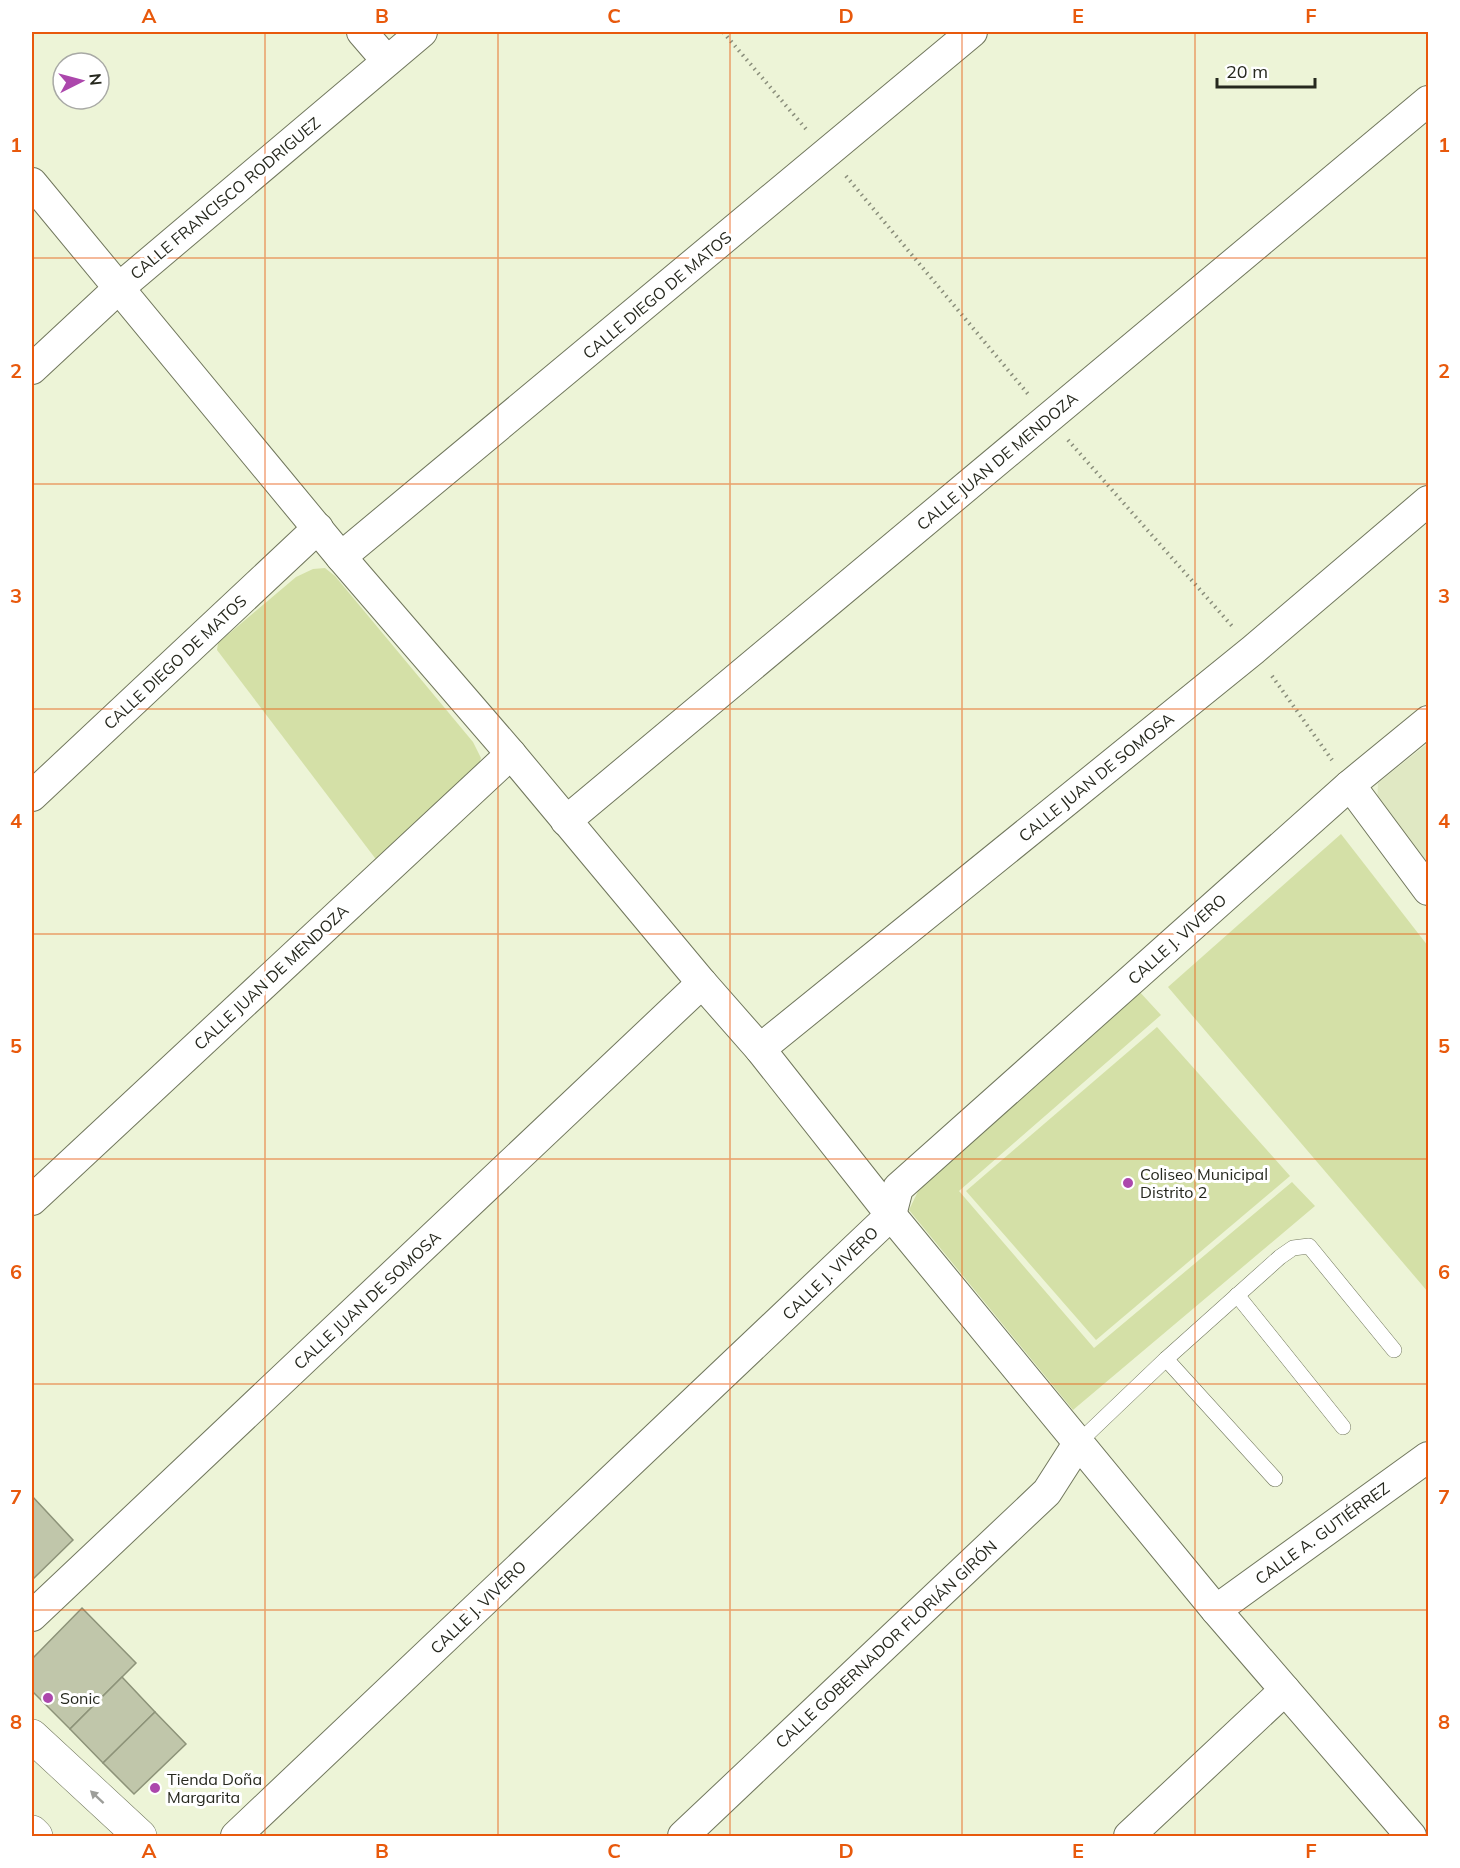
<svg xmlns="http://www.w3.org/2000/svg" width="1460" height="1868" font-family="Mulish,sans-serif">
	<rect width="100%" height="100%" fill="#edf4d7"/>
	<polygon fill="#e0e8c3" points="1428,743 1428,877 1377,810 1378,783"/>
	<g fill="#d4e0a7">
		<polygon points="325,568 335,576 473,742 481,758 477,769 378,862 217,650 218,643 296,577 313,569"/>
		<polygon points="1341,834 1428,946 1428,1292 1168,987"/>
		<polygon points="1137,989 1161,1015 959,1191 1094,1348 1292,1182 1315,1206 1073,1410 909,1210 922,1183"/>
		<polygon points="1157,1027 1290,1176 1096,1340 966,1191"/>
	</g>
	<g fill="#c0c6aa" stroke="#8d9379" stroke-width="1.5">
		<polygon points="32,1496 73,1540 32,1580"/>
		<polygon points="82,1608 136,1663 70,1729 32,1691 32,1659"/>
		<polygon points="122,1677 155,1712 103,1763 70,1729"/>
		<polygon points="155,1712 186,1744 134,1794 103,1763"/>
	</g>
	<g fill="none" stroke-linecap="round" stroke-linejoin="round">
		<defs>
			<g id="service">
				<polyline points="1237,1295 1343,1427"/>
				<polyline points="1166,1359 1275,1479"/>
				<polyline points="1079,1442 1166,1359 1280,1257 1293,1248 1309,1246 1394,1350"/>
			</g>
			<g id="minor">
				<polyline points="362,32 387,61"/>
				<polyline points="32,183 341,557 511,754 702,983 760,1049 891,1215 1216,1610 1411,1836"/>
				<polyline points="32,369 119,288 422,32"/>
				<polyline points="341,557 972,32"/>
				<polyline points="1350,785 1428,890"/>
				<polyline points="32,796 318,528"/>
				<polyline points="566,821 1428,101"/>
				<polyline points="760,1049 1253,650 1428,501"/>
				<polyline points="32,1200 511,754"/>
				<polyline points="1216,1610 1428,1457"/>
				<polyline points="32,1616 702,983"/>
				<polyline points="236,1836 891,1215 898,1188 1350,785 1428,721"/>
				<polyline points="683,1836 1047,1492 1079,1442"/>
				<polyline points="1129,1836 1285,1690"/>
			</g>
			<g id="secondary">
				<polyline points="32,1736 140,1836"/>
				<polyline points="32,1832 36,1836"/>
			</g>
		</defs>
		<use href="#service" stroke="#71775d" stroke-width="16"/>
		<use href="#minor" stroke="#71775d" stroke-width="32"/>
		<use href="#secondary" stroke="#71775d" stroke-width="34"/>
		<g stroke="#8a8e7b" stroke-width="4" stroke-dasharray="1.5 4.5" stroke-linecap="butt">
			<polyline points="723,32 806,129"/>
			<polyline points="846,176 1028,394"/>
			<polyline points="1068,440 1232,626"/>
			<polyline points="1272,676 1332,760"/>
		</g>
		<use href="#service" stroke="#fff" stroke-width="15"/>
		<use href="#minor" stroke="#fff" stroke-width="30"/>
		<use href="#secondary" stroke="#fff" stroke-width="33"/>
	</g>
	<defs><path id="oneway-solid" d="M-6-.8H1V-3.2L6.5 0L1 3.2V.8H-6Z" transform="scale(1.5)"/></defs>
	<use fill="#9d9e9a" href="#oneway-solid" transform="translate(97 1797) rotate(-137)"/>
	<path fill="none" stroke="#e8590c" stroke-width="1.5" stroke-opacity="0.55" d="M265 32V1836M498 32V1836M730 32V1836M962 32V1836M1195 32V1836M32 258H1428M32 484H1428M32 709H1428M32 934H1428M32 1159H1428M32 1384H1428M32 1610H1428"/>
	<g fill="#ac47ac" stroke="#fff" stroke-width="2">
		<circle cx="1128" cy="1183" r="6"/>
		<circle cx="48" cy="1698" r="6"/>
		<circle cx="155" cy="1788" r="6"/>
	</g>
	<g text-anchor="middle" stroke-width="6" stroke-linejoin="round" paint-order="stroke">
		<g font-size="16" fill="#26281e" stroke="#fff">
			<text transform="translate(225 198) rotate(-40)" y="6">CALLE FRANCISCO RODRIGUEZ</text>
			<text transform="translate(657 295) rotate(-40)" y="6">CALLE DIEGO DE MATOS</text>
			<text transform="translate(997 461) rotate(-40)" y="6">CALLE JUAN DE MENDOZA</text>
			<text transform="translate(175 662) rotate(-43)" y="6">CALLE DIEGO DE MATOS</text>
			<text transform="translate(1096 777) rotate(-39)" y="6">CALLE JUAN DE SOMOSA</text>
			<text transform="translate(1177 939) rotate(-42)" y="6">CALLE J. VIVERO</text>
			<text transform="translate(271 977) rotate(-43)" y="6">CALLE JUAN DE MENDOZA</text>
			<text transform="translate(830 1273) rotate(-44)" y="6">CALLE J. VIVERO</text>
			<text transform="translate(367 1300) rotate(-43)" y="6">CALLE JUAN DE SOMOSA</text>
			<text transform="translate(1322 1533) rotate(-36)" y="6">CALLE A. GUTIÉRREZ</text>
			<text transform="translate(478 1607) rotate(-44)" y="6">CALLE J. VIVERO</text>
			<text transform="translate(886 1644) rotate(-43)" y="6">CALLE GOBERNADOR FLORIÁN GIRÓN</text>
		</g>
		<g font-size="16" fill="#26281e" stroke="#fff" text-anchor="start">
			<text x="1140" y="1180">Coliseo Municipal<tspan x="1140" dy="18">Distrito 2</tspan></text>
			<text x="60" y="1704">Sonic</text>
			<text x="167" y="1785">Tienda Doña<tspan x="167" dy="18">Margarita</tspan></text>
		</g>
	</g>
	<rect width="1460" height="1868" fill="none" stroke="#ffffff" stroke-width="66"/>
	<g transform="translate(81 81) rotate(84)"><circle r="28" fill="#ffffff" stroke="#a8a9a5" stroke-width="1.5"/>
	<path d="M0-4.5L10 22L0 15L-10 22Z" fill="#ac47ac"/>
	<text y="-9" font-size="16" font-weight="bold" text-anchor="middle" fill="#26281e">N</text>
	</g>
	<path d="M1217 78v9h98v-9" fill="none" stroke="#26281e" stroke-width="3"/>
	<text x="1226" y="78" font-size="18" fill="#26281e" stroke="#ffffff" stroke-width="4.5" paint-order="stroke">20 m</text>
	<rect x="33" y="33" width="1394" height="1802" fill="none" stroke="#e8590c" stroke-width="2"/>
	<g font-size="20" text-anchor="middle" font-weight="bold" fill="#e8590c">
		<text x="149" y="23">A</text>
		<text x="382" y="23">B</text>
		<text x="614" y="23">C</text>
		<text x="846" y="23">D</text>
		<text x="1078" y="23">E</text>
		<text x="1311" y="23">F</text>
		<text x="16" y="152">1</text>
		<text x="1444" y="152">1</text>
		<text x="16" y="378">2</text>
		<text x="1444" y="378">2</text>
		<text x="16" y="603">3</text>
		<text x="1444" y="603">3</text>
		<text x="16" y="828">4</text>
		<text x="1444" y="828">4</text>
		<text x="16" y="1053">5</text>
		<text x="1444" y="1053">5</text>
		<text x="16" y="1279">6</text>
		<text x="1444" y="1279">6</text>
		<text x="16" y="1504">7</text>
		<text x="1444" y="1504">7</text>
		<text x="16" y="1729">8</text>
		<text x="1444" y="1729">8</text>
		<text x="149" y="1858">A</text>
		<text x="382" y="1858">B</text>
		<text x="614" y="1858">C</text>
		<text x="846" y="1858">D</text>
		<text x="1078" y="1858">E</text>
		<text x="1311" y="1858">F</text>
	</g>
</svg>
